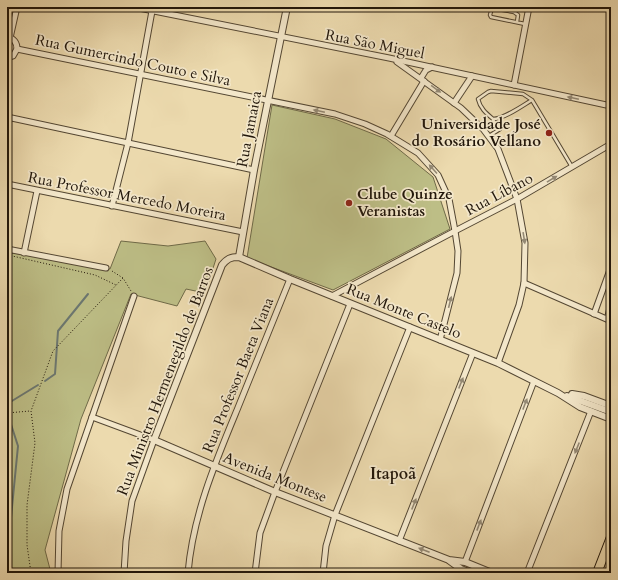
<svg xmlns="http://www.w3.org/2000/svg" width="618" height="580" font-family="Cardo,serif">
	<rect width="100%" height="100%" fill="#ecdaae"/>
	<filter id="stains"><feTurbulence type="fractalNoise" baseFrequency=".005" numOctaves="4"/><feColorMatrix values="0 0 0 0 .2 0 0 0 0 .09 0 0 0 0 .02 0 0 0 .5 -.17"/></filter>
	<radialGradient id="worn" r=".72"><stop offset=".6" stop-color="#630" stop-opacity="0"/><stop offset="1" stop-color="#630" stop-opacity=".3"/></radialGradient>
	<g fill="#bdbe86" stroke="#6f6a48">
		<polygon points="272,105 335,119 386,139 433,177 450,229 333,290 247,258"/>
		<polygon points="121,241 168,246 205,241 216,259 205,293 186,289 177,306 131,294 81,419 45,550 51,573 7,573 7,252 110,269"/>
	</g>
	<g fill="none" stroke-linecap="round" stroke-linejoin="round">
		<g stroke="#6b7771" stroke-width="2">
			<polyline points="45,381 55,374 58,331 88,294"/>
			<polyline points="7,404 38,385"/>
			<polyline points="7,412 18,446 7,558"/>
			<polyline points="7,566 8,573"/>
		</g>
		<defs>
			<g id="service">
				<polyline points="517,22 518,15 514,12 492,8 490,15 491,17 525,24"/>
				<path d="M532 100C522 106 504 119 493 119 486 113 480 108 478 99L488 92 491 91 523 94 532 100 572 167"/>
				<polyline points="489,136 500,129 493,120"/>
				<polyline points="606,319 611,298"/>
			</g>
			<g id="minor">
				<polyline points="134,7 389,58 611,106"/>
				<path d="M7 37C14 38 17 43 17 49L13 56 7 58"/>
				<polyline points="10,38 17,7"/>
				<polyline points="17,49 335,114 365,124 387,134 418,153 438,175 449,199 455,231 458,251 457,273 440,340"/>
				<polyline points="397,62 461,108 483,129 498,149 517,199 525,243 524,283 519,305 498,363"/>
				<polyline points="421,78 426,70 432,67"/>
				<polyline points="514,85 529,7"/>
				<polyline points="454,103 472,76"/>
				<polyline points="7,117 254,170"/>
				<polyline points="391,136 424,81"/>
				<polyline points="7,184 243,232"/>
				<polyline points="112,206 128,143 152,11"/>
				<polyline points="7,249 106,268"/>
				<polyline points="24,253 37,191"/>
				<polyline points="524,283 611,321"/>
				<polyline points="332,296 455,231 517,199 611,144"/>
				<polyline points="594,314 611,267"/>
				<polyline points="92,417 154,440 132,501 126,541 124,573"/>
				<polyline points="399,541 473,353"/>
				<polyline points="465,562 534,381"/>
				<polyline points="58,573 59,531 67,489 134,296"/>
				<path d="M188 573C193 515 215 463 237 410 255 366 272 323 290 279"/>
				<polyline points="255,573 260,533 275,492 350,304"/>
				<polyline points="323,573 326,546 335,515 410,327"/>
				<polyline points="527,573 591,411"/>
			</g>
			<g id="tertiary">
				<polyline points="239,257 254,170 287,7"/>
				<polyline points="572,394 584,396 611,406"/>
				<polyline points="567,396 611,412"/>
				<polyline points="450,561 461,569 471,573"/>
				<path d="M492 573 465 562 449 560 275 492 154 440 222 265C227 259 230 257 239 257L290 279 498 363 558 393 580 407 611 419"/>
			</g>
			<polyline id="trunk" points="597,573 611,537"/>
		</defs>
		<use href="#service" stroke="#544733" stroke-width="4.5"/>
		<use href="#minor" stroke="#544733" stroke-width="7"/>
		<use href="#tertiary" stroke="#544733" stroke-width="8"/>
		<use href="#trunk" stroke="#21160a" stroke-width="10"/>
		<g stroke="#21160a" stroke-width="1" stroke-dasharray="1 2" stroke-linecap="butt">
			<polyline points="8,255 95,275 116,285"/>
			<polyline points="112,271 123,278 131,291"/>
			<polyline points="7,413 30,411"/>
			<polyline points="31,573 27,545 27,505 35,443 31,411 53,351 123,278"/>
		</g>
		<use href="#service" stroke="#f3e7ca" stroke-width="2.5"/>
		<use href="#minor" stroke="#f3e7ca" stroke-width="5"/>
		<use href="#tertiary" stroke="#f3e7ca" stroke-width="6"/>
		<use href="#trunk" stroke="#ecdaae" stroke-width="8"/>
	</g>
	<defs><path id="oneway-solid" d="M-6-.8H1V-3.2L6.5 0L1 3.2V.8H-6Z"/></defs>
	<g fill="#948974">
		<use href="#oneway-solid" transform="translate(436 89) rotate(36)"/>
		<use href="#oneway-solid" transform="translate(573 98) rotate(-168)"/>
		<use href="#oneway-solid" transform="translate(319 111) rotate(-168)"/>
		<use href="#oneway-solid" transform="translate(433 169) rotate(-132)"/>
		<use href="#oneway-solid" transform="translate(552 179) rotate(-31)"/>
		<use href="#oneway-solid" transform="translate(524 238) rotate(81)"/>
		<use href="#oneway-solid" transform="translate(450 302) rotate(-76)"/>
		<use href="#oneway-solid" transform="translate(461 383) rotate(-68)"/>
		<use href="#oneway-solid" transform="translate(525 404) rotate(-69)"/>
		<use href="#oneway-solid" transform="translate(577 448) rotate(112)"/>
		<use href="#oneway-solid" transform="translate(414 504) rotate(-68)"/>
		<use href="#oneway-solid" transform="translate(479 525) rotate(-69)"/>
		<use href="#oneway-solid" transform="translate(424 550) rotate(-159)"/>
	</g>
	<g fill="#8f2418" stroke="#f3e7ca" stroke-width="1.5">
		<circle cx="549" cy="133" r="4"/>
		<circle cx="349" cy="203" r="4"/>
	</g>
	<g text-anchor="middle" stroke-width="3.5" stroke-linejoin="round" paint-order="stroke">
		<g font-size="15" fill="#21160a" stroke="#f3e7ca">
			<text transform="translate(375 44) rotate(11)" y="5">Rua São Miguel</text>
			<text transform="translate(133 60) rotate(12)" y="5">Rua Gumercindo Couto e Silva</text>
			<text transform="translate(249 129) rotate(-79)" y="5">Rua Jamaica</text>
			<text transform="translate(499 194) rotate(-28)" y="5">Rua Líbano</text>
			<text transform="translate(127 196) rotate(11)" y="5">Rua Professor Mercedo Moreira</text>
			<text transform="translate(404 311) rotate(22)" y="5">Rua Monte Castelo</text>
			<text transform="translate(238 375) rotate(-68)" y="5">Rua Professor Baeta Viana</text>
			<text transform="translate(165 381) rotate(-69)" y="5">Rua Ministro Hermenegildo de Barros</text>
			<text transform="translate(275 477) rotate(22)" y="5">Avenida Montese</text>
		</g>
		<g font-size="15" font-weight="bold" fill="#21160a" stroke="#f3e7ca" text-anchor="end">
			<text x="541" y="129">Universidade José<tspan x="541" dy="17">do Rosário Vellano</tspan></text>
			<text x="357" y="199" text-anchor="start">Clube Quinze<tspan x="357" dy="17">Veranistas</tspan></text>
		</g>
		<g font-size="16" font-weight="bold" fill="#21160a" stroke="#f3e7ca">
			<text x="393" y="479">Itapoã</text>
		</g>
	</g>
	<rect width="618" height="580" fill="none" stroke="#ecdaae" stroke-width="24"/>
	<rect x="8" y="8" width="602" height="564" fill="none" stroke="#21160a" stroke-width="2"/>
	<rect x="12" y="12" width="594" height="556" fill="none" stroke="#21160a"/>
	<rect width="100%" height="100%" filter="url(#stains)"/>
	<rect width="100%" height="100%" fill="url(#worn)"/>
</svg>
